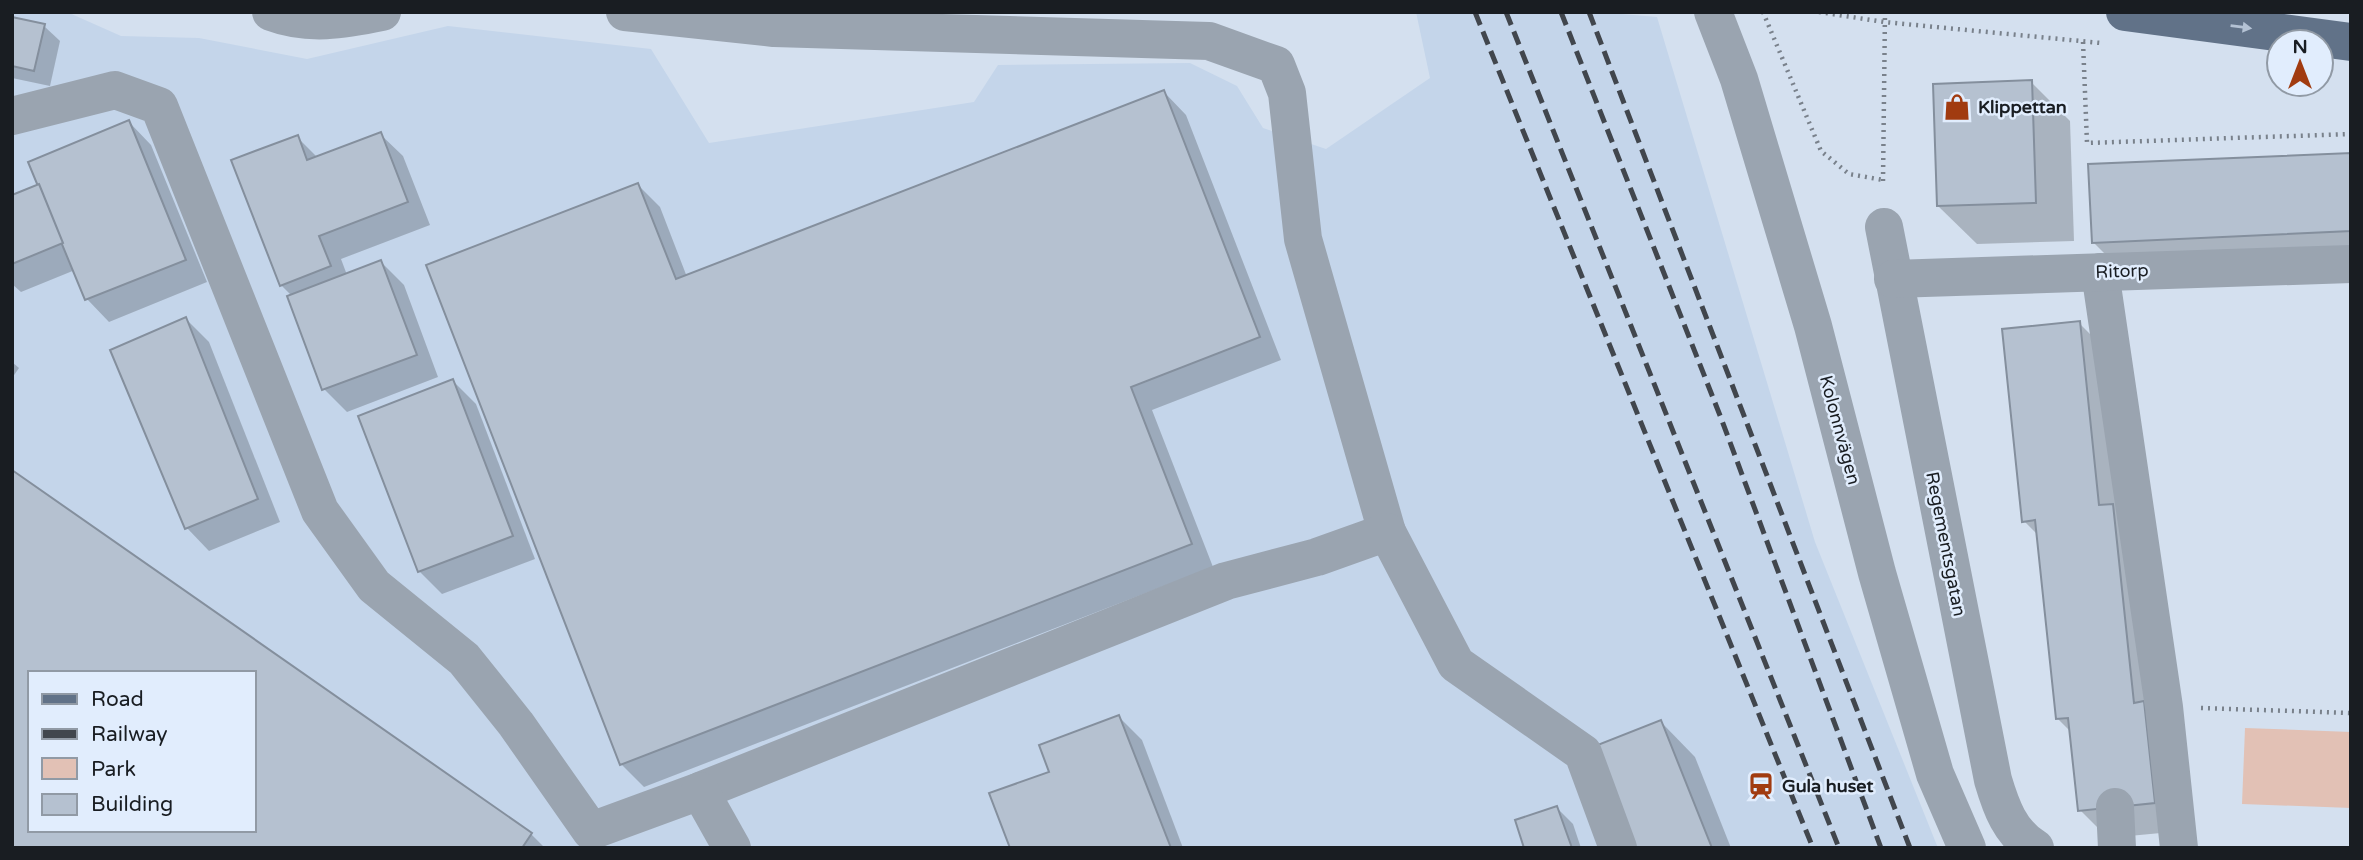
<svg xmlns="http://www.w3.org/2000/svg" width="2363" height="860" font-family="'Varela Round',sans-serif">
	<rect width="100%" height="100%" fill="#d4e0ef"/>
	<path fill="#c4d5ea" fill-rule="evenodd" d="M12 12H67L121 36 199 38 307 59 448 26 651 49 709 143 974 102 998 65 1190 63 1237 86 1263 128 1326 149 1430 78 1416 12H1598L1657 17 1815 542 1938 848H12ZM30 673H254V830H30Z"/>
	<polygon fill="#e2c1b5" points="2245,728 2351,732 2351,808 2242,804"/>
	<g fill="#0003" fill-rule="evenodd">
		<polygon points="12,19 44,26 60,41 50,86 12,78"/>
		<polygon points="2031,82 2070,121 2074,241 1977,244 1938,206"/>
		<polygon points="1164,92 1186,115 1281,360 1152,410 1213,567 644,787 621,764 638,185 660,207 687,277"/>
		<polygon points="129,122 151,145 207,282 109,322 87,299 75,270 21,292 12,284 12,197 41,185"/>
		<polygon points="380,134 403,156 430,225 341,259 347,275 381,262 404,285 438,377 347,412 324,389 292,296 281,285 297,137 318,158"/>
		<polygon points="2351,155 2351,260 2121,270 2093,242"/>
		<polygon points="186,319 209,342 280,522 209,551 187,528 113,350"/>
		<polygon points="2079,323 2107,351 2182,831 2108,838 2080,810 2072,733 2057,718 2038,535 2024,521"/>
		<polygon points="12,362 19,368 12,378"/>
		<polygon points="453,381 476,404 535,559 442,594 419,571"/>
		<path d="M12 472 531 834 545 848H12ZM30 673H254V830H30Z"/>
		<polygon points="1119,717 1142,740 1183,848 1012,848 1051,773"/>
		<polygon points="1661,722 1695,757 1731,848 1637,848"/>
		<polygon points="1557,808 1573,824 1581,848 1526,848"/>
	</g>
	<g fill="#b5c1d0" stroke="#848f9d" stroke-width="2" fill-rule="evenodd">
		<polygon points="12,17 45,24 34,71 12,66"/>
		<polygon points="2032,80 2036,203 1937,206 1933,84"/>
		<polygon points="1164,90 1260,337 1131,387 1192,544 620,765 426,265 638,183 676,279"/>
		<polygon points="129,120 186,260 85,300 28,162"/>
		<polygon points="381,132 408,202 319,236 331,266 280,286 231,160 298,135 307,160"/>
		<polygon points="2351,153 2351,231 2092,243 2088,164"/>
		<polygon points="39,184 63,243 12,264 12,195"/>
		<polygon points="381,260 417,355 322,390 287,296"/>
		<polygon points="186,317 258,499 185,529 110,350"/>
		<polygon points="2080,321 2099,505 2113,504 2134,703 2144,701 2155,803 2078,811 2068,718 2056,719 2035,520 2022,522 2002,329"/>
		<polygon points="453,379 513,536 418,572 358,416"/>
		<path d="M12 470 532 833 522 848H12ZM30 673H254V830H30Z"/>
		<polygon points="1119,715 1171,848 1010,848 989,793 1049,772 1039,745"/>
		<polygon points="1661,720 1712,848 1635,848 1595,746"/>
		<polygon points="1557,806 1572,848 1524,848 1515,820"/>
	</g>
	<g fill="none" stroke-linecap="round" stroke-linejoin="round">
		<g stroke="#79818b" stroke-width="4.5" stroke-dasharray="2 5" stroke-linecap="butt">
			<polyline points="1763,12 1821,151 1849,174 1883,180"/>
			<polyline points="1819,12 1884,22 2101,43"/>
			<polyline points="2083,42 2087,143 2351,134"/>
			<polyline points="1883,181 1885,12"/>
			<polyline points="2201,708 2351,713"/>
		</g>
		<g stroke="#9aa4b0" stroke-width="38">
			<path d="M271 12C308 26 344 20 382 12"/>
			<polyline points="625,12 774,28 1209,41 1276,65 1287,93 1303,239 1387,532"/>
			<polyline points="1713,12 1739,79 1813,326 1877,573 1935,774 1967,848"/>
			<polyline points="12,116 115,90 159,106 320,511 374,586 464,659 516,724 591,831 700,791 1226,581 1317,557 1387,532 1456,664 1583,753 1618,848"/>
			<path d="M1884 227 1993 780C2001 807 2010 833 2035 848"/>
			<polyline points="2100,272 2164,707 2179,848"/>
			<polyline points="1893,279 2351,264"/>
			<polyline points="700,791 732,848"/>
			<polyline points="2115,807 2117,848"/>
		</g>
		<polyline stroke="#617288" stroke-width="38" points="2125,12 2351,42"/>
		<g stroke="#41464d" stroke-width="5" stroke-dasharray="14 7" stroke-linecap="butt">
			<polyline points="1475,12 1813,848"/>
			<polyline points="1506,12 1839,848"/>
			<polyline points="1561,12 1721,418 1881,848"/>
			<polyline points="1589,12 1910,848"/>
		</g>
	</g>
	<defs><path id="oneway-solid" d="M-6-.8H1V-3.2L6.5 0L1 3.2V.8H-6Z" transform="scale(1.75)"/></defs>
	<use fill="#b4c2d4" href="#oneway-solid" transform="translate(2241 27) rotate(7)"/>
	<defs>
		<symbol id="shop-bare" viewBox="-9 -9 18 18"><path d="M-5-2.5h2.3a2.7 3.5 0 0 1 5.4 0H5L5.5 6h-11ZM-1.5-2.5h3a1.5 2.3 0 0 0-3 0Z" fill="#a13b10" stroke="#e1edfd" stroke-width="2.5" paint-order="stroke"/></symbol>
		<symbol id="station-bare" viewBox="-9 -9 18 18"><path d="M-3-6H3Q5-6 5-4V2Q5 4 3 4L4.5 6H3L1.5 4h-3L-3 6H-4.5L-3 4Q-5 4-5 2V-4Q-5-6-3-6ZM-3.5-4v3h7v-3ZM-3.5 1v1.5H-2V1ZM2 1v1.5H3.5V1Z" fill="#a13b10" stroke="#e1edfd" stroke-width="2.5" paint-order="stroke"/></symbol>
	</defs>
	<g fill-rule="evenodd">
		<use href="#shop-bare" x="1938" y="88" width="38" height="38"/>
		<use href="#station-bare" x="1742" y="767" width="38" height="38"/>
	</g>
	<g text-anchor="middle" stroke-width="5" stroke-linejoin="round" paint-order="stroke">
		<g font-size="18" font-weight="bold" fill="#191d22" stroke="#e1edfd" text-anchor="start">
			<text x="1978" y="113">Klippettan</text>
			<text x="1782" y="792">Gula huset</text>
		</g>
		<g font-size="18" fill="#191d22" stroke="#e1edfd">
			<text transform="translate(2122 271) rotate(-2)" y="6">Ritorp</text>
			<text transform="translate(1840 430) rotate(75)" y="6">Kolonnvägen</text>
			<text transform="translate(1946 544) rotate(79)" y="6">Regementsgatan</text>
		</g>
	</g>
	<rect width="2363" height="860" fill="none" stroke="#191d22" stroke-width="28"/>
	<rect x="28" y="671" width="228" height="161" fill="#e1edfd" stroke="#919aa5" stroke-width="2"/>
	<rect x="42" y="694" width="35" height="10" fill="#617288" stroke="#919aa5" stroke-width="2"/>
	<text x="91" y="706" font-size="21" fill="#191d22">Road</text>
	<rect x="42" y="729" width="35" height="10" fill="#41464d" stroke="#919aa5" stroke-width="2"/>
	<text x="91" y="741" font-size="21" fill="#191d22">Railway</text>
	<rect x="42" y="758" width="35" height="21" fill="#e2c1b5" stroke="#919aa5" stroke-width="2"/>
	<text x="91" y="776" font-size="21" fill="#191d22">Park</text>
	<rect x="42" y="794" width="35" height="21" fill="#b5c1d0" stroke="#919aa5" stroke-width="2"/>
	<text x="91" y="811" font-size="21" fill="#191d22">Building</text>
	<g transform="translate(2300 63)"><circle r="33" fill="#e1edfd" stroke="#919aa5" stroke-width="2"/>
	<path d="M0-5L12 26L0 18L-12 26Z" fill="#a13b10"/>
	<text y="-10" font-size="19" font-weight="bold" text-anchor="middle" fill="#191d22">N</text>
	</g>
</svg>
